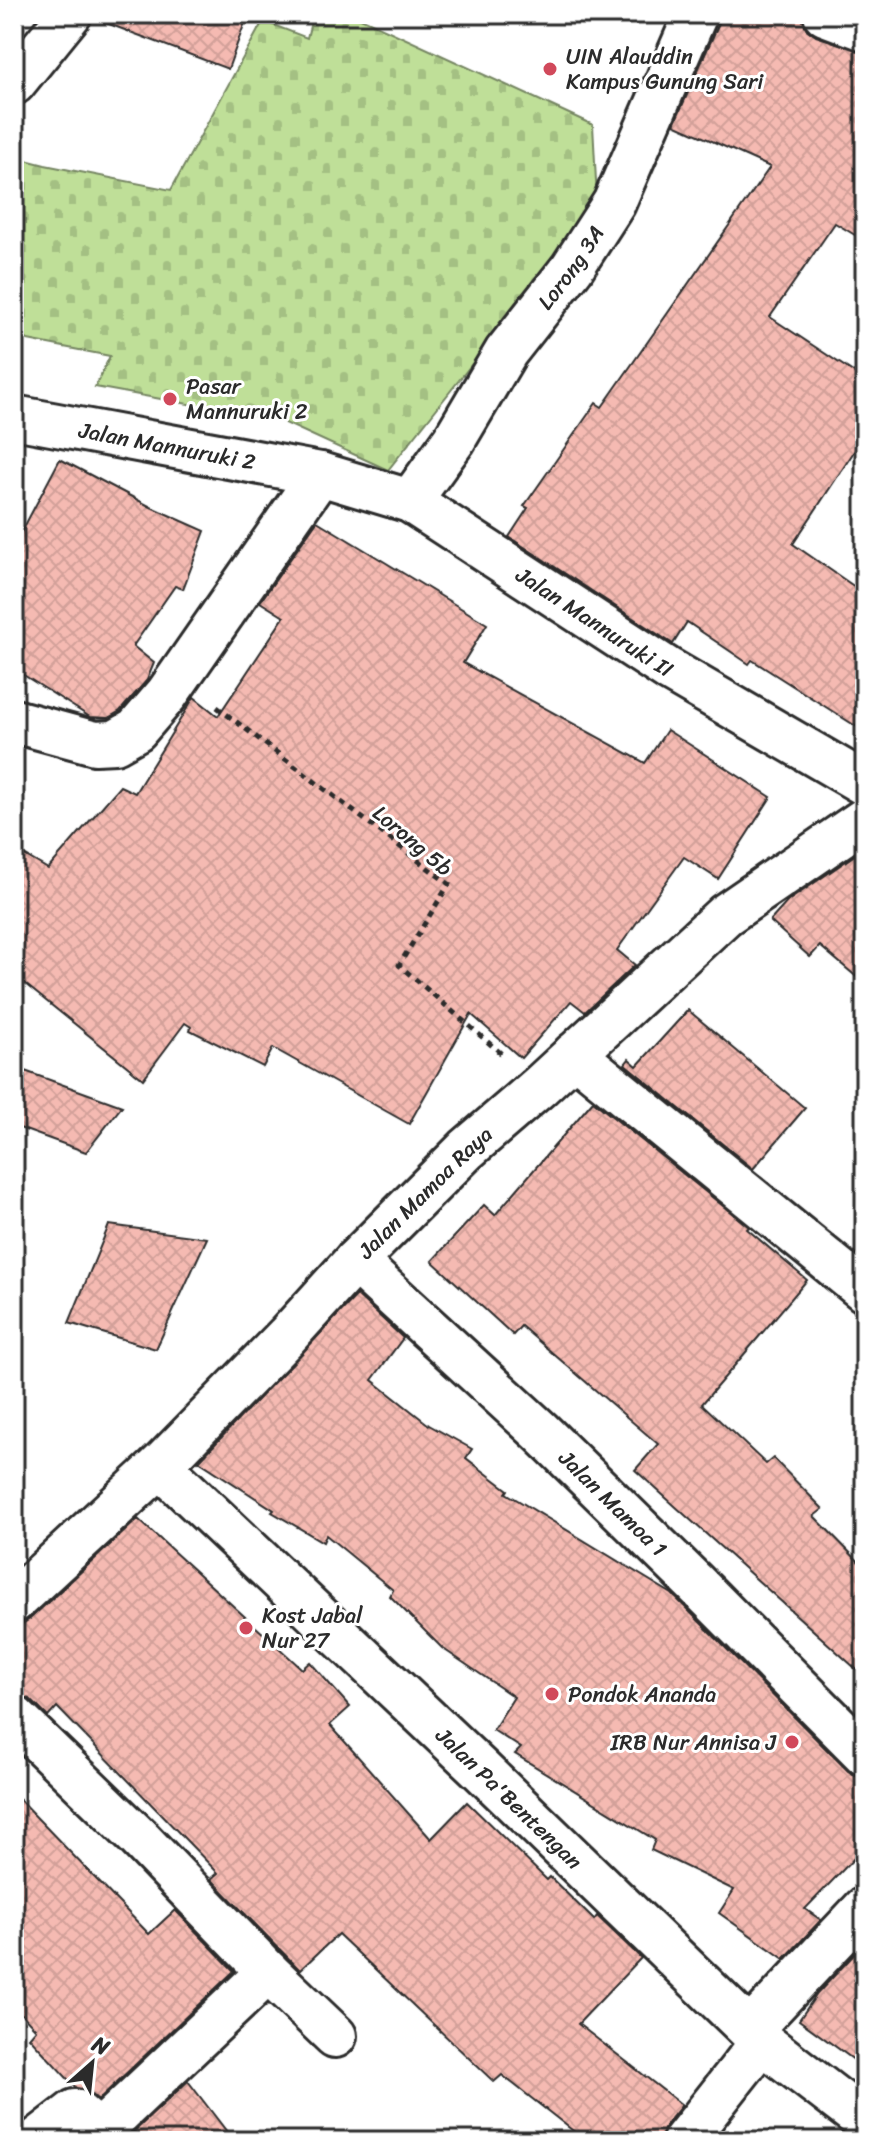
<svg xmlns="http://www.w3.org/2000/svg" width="879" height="2155" font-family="Sriracha,sans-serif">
	<defs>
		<pattern id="cemetery-stones" width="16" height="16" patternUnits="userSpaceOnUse" patternTransform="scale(2)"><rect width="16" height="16" fill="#bfdf98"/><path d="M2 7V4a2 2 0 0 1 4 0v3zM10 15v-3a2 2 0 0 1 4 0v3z" fill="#a4c083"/></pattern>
		<pattern id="building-cross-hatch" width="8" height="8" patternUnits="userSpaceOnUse" patternTransform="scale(2)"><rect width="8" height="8" fill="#f5bab2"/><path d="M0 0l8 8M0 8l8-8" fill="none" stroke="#d2a099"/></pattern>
	</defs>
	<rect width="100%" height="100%" fill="#fff"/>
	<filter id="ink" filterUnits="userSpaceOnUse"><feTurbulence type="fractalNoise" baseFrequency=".0125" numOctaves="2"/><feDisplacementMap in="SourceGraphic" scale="16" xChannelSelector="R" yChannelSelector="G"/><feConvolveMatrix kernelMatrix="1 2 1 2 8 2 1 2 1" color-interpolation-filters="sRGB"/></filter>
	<g filter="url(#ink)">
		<polygon fill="url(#cemetery-stones)" stroke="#758562" stroke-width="2" points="313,14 352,14 593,125 597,200 535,284 388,470 281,421 95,387 110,356 28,340 14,330 14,157 45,165 171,190 263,21 307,38"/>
		<g fill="url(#building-cross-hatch)" stroke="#2b2b2b" stroke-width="2">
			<polygon points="93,14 248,14 228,69 93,18"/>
			<polygon points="723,14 802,14 806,29 816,36 865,52 865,241 835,223 770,317 865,380 865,435 793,544 865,594 865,732 752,660 749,664 687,622 673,644 509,537 528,508 524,506 596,403 602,407 770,167 674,124"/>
			<polygon points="60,459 151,507 205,531 183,589 175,586 133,646 154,663 147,680 120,711 108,718 90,717 14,669 14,546"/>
			<polygon points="317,521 487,624 463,663 645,763 667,730 771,797 718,879 684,857 617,950 635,965 585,1012 571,1001 521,1058 471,1014 409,1124 273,1048 263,1067 190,1030 191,1027 185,1023 143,1079 14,975 14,849 48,869 120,786 135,793 194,697 218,716 284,617 260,602"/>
			<polygon points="865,848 865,984 820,946 810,957 770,921 788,901"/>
			<polygon points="688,1010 805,1108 753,1169 625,1064 629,1059 637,1066"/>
			<polygon points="22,1070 122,1106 86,1152 14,1126 14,1093"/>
			<polygon points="593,1101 749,1227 747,1229 807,1280 702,1404 766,1464 773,1458 823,1509 814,1516 865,1568 865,1677 635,1470 658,1444 521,1326 513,1335 432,1261 484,1205 495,1215"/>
			<polygon points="109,1225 207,1238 156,1349 69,1323"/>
			<polygon points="357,1295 403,1338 372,1380 429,1425 472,1449 466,1458 508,1490 506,1493 672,1594 848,1771 858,1777 865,1777 865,1847 805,1909 821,1920 784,1959 719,1913 734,1890 651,1850 655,1840 515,1754 521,1748 493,1730 514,1697 442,1648 390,1596 393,1590 326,1535 323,1542 272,1512 274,1510 199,1461"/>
			<polygon points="138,1519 302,1669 310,1662 350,1707 330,1725 431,1839 467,1802 547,1880 550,1877 594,1920 597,1916 641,1958 578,2024 682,2105 665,2126 661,2141 586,2141 502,2075 494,2082 338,1934 300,1970 211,1879 218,1873 57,1707 48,1717 30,1699 14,1694 14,1629 30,1619"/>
			<polygon points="14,1794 149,1934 175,1910 234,1971 98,2100 90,2093 76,2088 29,2037 36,2029 14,2006"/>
			<polygon points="865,1943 865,2068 799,2020 817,1994"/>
			<polygon points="188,2081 234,2141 124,2141"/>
		</g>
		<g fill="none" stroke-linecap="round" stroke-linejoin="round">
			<defs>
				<g id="street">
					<polyline points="825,14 865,29"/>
					<polyline points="14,83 70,14"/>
					<path id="s1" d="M14 417 320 474 410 501 669 670 865 784"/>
					<path id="s2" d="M410 501 454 440 506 352 572 268 614 203 696 14"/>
					<polyline points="14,721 95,743 115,742 136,730 167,694 320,474"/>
					<polyline points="574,1054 865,1291"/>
					<path id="s3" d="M355 1261 540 1431 694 1582 865 1754"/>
					<path id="s4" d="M160 1466 479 1768 762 2042 865 2121"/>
					<path id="s5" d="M14 1601 160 1466 287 1336 355 1261 467 1149 540 1086 725 915 865 819"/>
					<polyline points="14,1717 137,1836 268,1972 335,2036"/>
					<polyline points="750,2030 865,1908"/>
					<polyline points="36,2141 75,2111 99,2132 268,1972"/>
					<polyline points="684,2141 762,2042"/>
				</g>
			</defs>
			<use href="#street" stroke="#2b2b2b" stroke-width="48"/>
			<polyline stroke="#2b2b2b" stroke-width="5" stroke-dasharray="6 6" stroke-linecap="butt" points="217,707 449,884 399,965 504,1056"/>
			<use href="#street" stroke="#fff" stroke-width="42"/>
		</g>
	</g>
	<g fill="#d1495b" stroke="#fff" stroke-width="3">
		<circle cx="550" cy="69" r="8"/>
		<circle cx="170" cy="399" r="8"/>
		<circle cx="246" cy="1628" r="8"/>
		<circle cx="552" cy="1694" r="8"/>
		<circle cx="792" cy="1742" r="8"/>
	</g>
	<g text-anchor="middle" stroke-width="6" stroke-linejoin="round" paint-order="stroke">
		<g font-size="22" fill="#2b2b2b" stroke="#fff" text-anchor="start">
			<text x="566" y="64">UIN Alauddin<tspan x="566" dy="25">Kampus Gunung Sari</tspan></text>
			<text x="186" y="394">Pasar<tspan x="186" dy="25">Mannuruki 2</tspan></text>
			<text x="262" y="1623">Kost Jabal<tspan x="262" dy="25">Nur 27</tspan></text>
			<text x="568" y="1702">Pondok Ananda</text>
			<text x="776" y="1750" text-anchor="end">IRB Nur Annisa J</text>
		</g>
		<g font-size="22" fill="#2b2b2b" stroke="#fff">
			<text dy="8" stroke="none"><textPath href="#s2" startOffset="284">Lorong 3A</textPath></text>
			<text dy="8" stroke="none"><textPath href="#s1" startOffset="156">Jalan Mannuruki 2</textPath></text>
			<text dy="8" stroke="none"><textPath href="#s1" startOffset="626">Jalan Mannuruki II</textPath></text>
			<text transform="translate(413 840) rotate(40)" y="8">Lorong 5b</text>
			<text dy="8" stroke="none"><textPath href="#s5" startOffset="580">Jalan Mamoa Raya</textPath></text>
			<text dy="8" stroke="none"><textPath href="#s3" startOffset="354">Jalan Mamoa 1</textPath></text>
			<text dy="8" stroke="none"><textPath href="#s4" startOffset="482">Jalan Pa'Bentengan</textPath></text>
		</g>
	</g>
	<rect width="879" height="2155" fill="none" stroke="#fff" stroke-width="48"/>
	<rect x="24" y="24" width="831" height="2107" fill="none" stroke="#2b2b2b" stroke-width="3" filter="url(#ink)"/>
	<g transform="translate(92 2063) rotate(27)" stroke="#ffffff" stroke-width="6" paint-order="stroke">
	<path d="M0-6L14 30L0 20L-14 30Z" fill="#2b2b2b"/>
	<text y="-12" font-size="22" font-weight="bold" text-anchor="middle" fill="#2b2b2b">N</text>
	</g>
</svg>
